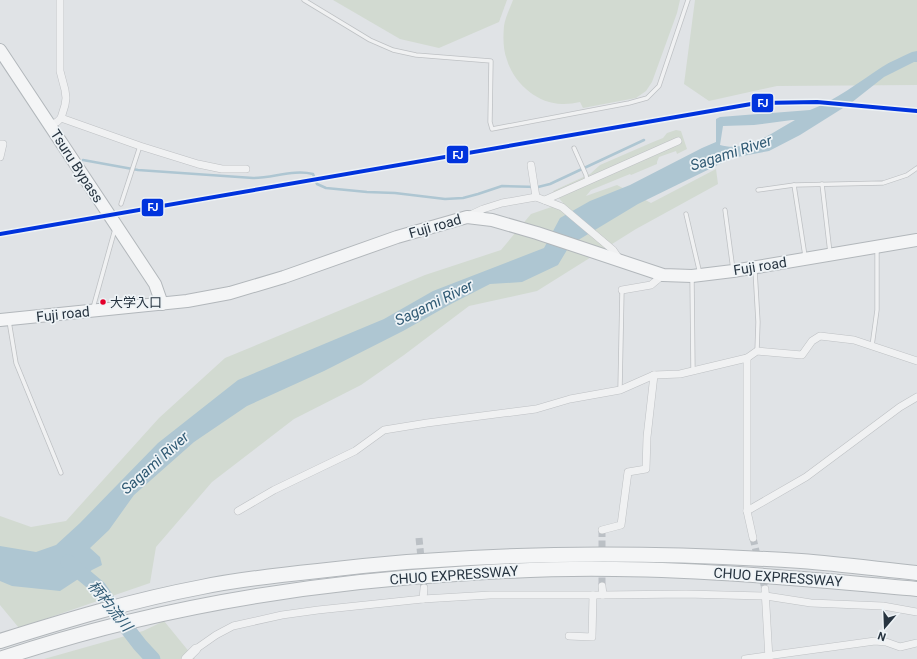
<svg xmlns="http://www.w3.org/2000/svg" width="917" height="659" font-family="Roboto,'Noto Sans JP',sans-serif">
	<rect width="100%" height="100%" fill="#e0e3e6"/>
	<g fill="#d2dad1">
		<polygon points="333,0 507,0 499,22 439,48 400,39"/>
		<path d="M513 0H680L677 13 652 82 646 91 636 98 583 108 580 102C575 103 569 104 564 104 539 105 514 84 507 60 503 50 503 37 504 26 505 18 510 8 513 0Z"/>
		<polygon points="695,0 917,0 917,85 777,86 709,101 684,84"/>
		<polygon points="676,130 681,131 687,149 677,154 676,151 659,157 657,162 657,164 631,175 630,174 591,190 586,196 617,185 651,203 716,169 718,184 636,229 537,291 469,306 404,355 361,385 294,419 212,482 156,547 150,583 19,628 0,605 0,516 31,527 66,521 159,418 225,358 425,275 501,250 531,214 563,203 553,191 590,174 600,165 653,142 663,138 667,133"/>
		<polygon points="164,621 195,659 44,659 143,631"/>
	</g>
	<path fill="#aec6d2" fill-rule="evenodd" d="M917 51V62H914L884 77 851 103 800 135 769 151 732 158 638 204 570 245 558 265 522 282 490 284 451 304 403 331 324 371 247 406 194 442 134 495 109 530 90 548 100 557 102 565 92 570 60 591 12 586 0 581V546L36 552 56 545 80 523 158 443 238 380 384 319 433 291 544 248 560 218 590 201 630 185 702 148 716 142V119L720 117 810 110C836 100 859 82 882 67 891 61 902 57 912 52ZM792 120H795C773 132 747 153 720 145L723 126 754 125Z"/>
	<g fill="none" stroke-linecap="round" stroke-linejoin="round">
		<path stroke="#aec6d2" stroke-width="2.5" d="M83 160 138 170 253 178C273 178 294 169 313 174L317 184 326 188 367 192 395 193 445 199 463 198 478 194 502 186 538 187 550 184 644 140"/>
		<polyline stroke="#aec6d2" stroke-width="15" points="68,562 99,588 123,623 140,645 153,659"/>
		<g stroke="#bbc0c5" stroke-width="7" stroke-dasharray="7 3.5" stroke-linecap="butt">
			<polyline points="602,530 602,556"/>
			<polyline points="419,538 424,588"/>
			<polyline points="753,538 765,589"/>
			<polyline points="602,567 602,586"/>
		</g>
		<defs>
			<g id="service">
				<polyline points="304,0 370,40 393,50 416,55 491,61 490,122 492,129 629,103 647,98 659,86 688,0"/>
				<polyline points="574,148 586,175 587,181"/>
				<polyline points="822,184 830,253"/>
				<polyline points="758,190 794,185"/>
				<polyline points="121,204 140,146"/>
				<polyline points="725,210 733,270"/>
				<polyline points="686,214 700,274"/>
				<polyline points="805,256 794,185 883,183 907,175 917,168"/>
				<polyline points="755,270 758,322 757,351"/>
				<polyline points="692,278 693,371"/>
				<polyline points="93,308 115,229"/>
				<polyline points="9,321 16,363 61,473"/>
				<polyline points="872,346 877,310 877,250"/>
				<polyline points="620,389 622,290"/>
			</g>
			<g id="minor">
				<polyline points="61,118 140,146 198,164 222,169 246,169"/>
				<polyline points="50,125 57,122 61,118 65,105 66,98 65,90 60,71 60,0"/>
				<polyline points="0,144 3,144 0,157"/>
				<polyline points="531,165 536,197"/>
				<polyline points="545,200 678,141"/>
				<polyline points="468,216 483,209 502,203 536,197 562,207 613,250 620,260"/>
				<polyline points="622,290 651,285 663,275"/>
				<polyline points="747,358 747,511 753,538"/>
				<polyline points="238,511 274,490 355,451 384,430 427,423 536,409 570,399 620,390 654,375 680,374 747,358 757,351 802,355 812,341 820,336 854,340 917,361"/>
				<polyline points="747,511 806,477 900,407 917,397"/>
				<polyline points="602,530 621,525 628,472 646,469 647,437 654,375"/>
				<polyline points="602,586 603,595"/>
				<polyline points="765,589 769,659"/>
				<polyline points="423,599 424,588"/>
				<polyline points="569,636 592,637 593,595"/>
				<polyline points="196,649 216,635 233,626 282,615 318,610 423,599 490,595 603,595 686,594 766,596 811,603 883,606 917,612"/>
				<polyline points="745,659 875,641 886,642 900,647 917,643"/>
			</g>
			<polyline id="tertiary" points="186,659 196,649"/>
			<g id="trunk">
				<polyline points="0,50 155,284 162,304"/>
				<polyline points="0,320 187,301 230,293 284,277 397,237 467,217 492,220 537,233 663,275 692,276 733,271 917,240"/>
			</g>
			<g id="motorway">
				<path d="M0 641C67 620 133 600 202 587 240 579 279 575 318 571 479 551 639 551 801 561 840 564 878 569 917 573"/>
				<path d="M0 659C153 607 310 582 471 573 519 570 567 568 615 569 716 570 816 580 917 589"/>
			</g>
		</defs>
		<use href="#service" stroke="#bec1c4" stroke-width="5"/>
		<use href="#minor" stroke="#bec1c4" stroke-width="8"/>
		<use href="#tertiary" stroke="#bec1c4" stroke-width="10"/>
		<use href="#trunk" stroke="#b2b7bb" stroke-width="14"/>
		<use href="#motorway" stroke="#b2b7bb" stroke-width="16"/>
		<use href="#service" stroke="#f0f1f2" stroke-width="3.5"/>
		<use href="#minor" stroke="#f0f1f2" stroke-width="7"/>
		<use href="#tertiary" stroke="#f0f1f2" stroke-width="9"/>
		<use href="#trunk" stroke="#f4f5f6" stroke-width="12"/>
		<use href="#motorway" stroke="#f4f5f6" stroke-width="14"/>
		<defs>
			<polyline id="rail-1" points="0,234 757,103 817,102 917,111"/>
		</defs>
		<use href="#rail-1" stroke="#eef3f6" stroke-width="7"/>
		<use href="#rail-1" stroke="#03d" stroke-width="4"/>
	</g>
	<circle fill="#e4002b" stroke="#eef3f6" stroke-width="1.5" cx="103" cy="302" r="3.5"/>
	<g text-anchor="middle" stroke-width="3.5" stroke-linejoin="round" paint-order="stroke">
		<g font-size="13" fill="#273440" stroke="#eef3f6" text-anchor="start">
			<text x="110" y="307">大学入口</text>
		</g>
		<g font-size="14" fill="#273440" stroke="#eef3f6">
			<text transform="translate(77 166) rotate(57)" y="5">Tsuru Bypass</text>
			<text transform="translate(435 226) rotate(-16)" y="5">Fuji road</text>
			<text transform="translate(760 266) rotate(-9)" y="5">Fuji road</text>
			<text transform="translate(63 314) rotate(-6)" y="5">Fuji road</text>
			<text transform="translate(454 575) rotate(-4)" y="5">CHUO EXPRESSWAY</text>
			<text transform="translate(778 577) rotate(4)" y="5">CHUO EXPRESSWAY</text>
		</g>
		<g font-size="15" font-style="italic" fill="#305a74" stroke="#eef3f6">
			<text transform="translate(731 153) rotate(-18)" y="5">Sagami River</text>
			<text transform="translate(434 303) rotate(-26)" y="5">Sagami River</text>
			<text transform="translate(155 463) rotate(-42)" y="5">Sagami River</text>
			<text transform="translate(110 606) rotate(51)" y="5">柄杓流川</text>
		</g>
	</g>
	<g stroke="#eef3f6" stroke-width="1.5">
		<rect x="751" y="93" width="23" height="20" rx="4" fill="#03d"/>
		<rect x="446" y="145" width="23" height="19" rx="4" fill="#03d"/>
		<rect x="141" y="198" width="23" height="19" rx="4" fill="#03d"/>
	</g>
	<g font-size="11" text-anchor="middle" font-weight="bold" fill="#fff">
		<text x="763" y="107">FJ</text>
		<text x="458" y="159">FJ</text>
		<text x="153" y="211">FJ</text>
	</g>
	<g transform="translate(885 627) rotate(199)" stroke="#eef3f6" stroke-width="3" paint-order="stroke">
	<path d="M0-3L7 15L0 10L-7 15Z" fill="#273440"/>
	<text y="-6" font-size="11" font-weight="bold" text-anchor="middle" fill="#273440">N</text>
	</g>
</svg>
